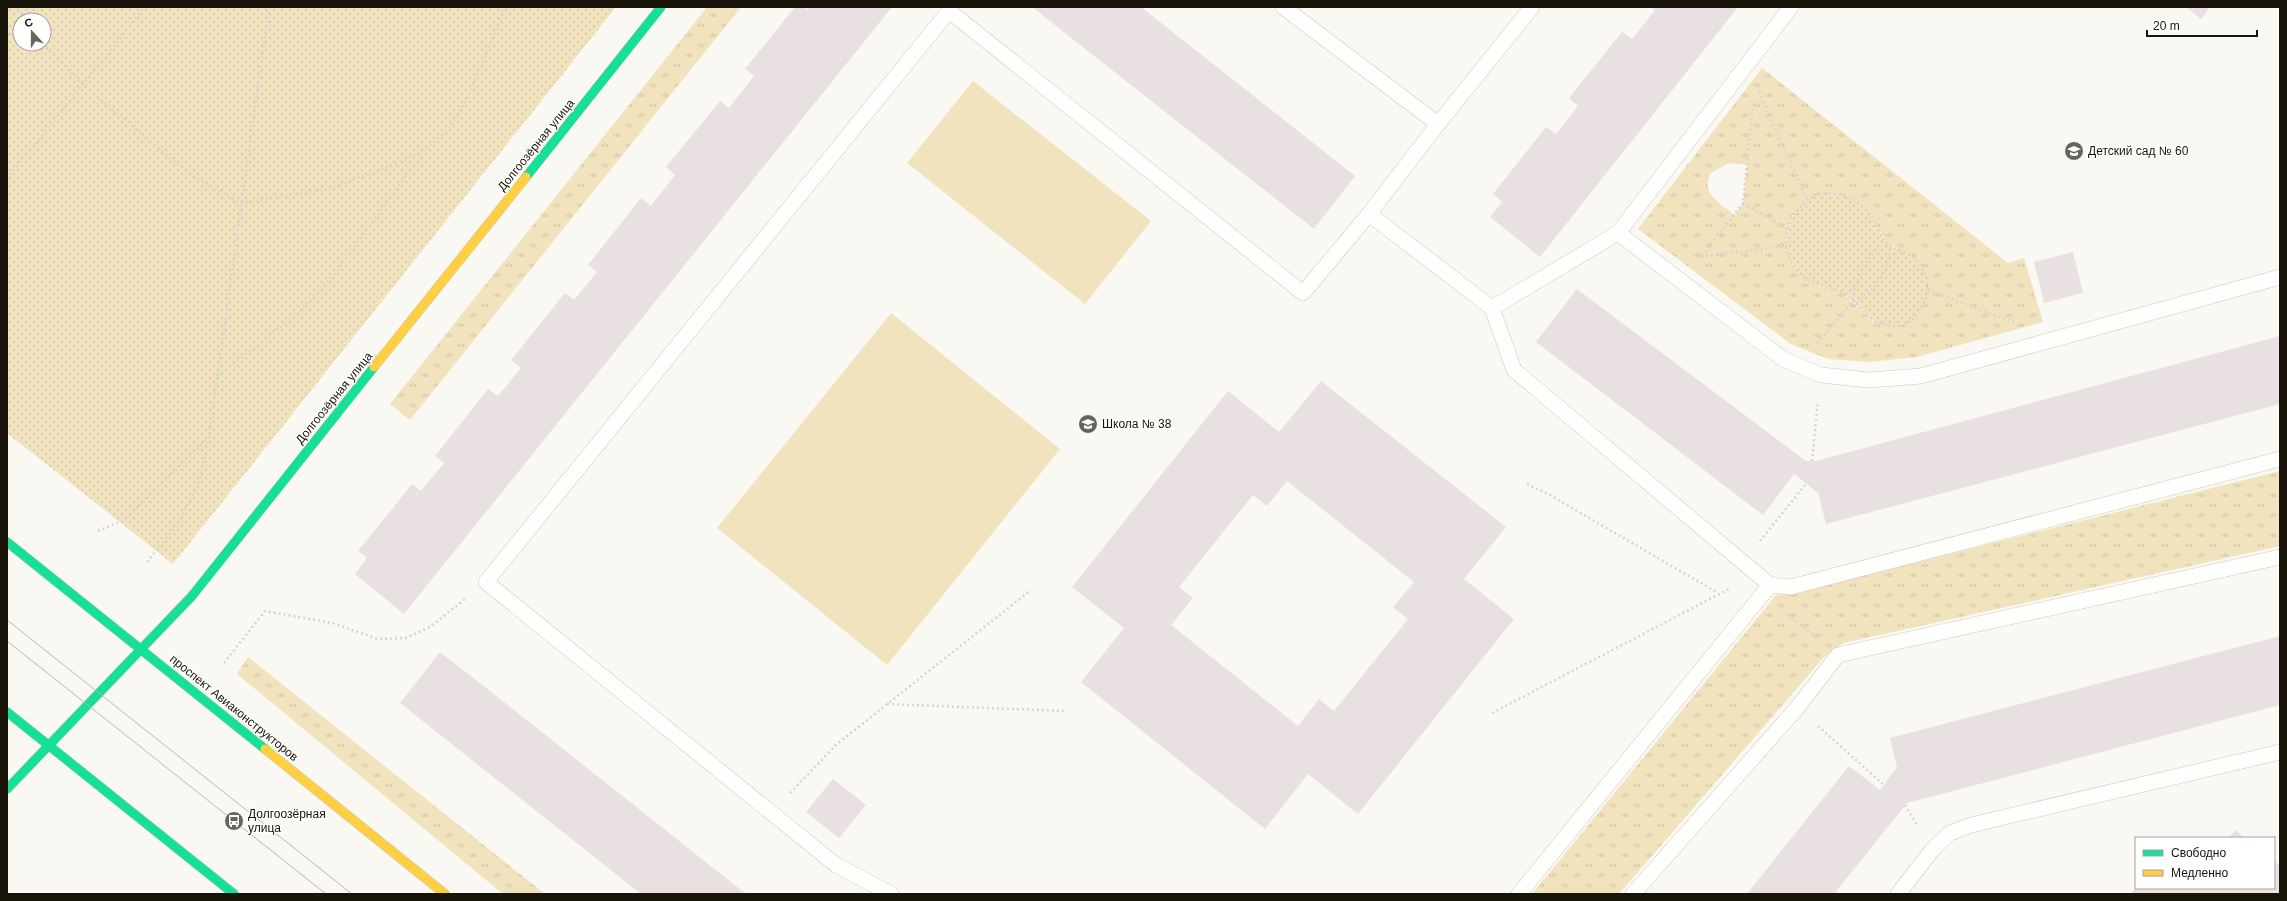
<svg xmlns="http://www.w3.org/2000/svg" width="2287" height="901" font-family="Arial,sans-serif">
	<defs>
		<pattern id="grass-tufts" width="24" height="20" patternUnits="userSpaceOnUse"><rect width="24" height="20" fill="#f2e3bf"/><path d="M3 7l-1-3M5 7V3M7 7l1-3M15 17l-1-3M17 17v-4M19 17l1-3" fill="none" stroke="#cfc2a3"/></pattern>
		<pattern id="park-dots" width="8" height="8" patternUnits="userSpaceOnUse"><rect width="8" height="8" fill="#f2e3bf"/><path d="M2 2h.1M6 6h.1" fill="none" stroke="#cfc2a3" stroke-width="1.8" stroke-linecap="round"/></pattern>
	</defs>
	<rect width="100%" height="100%" fill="#faf8f2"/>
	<g fill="url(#grass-tufts)" fill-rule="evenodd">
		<polygon points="707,7 741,7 410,420 390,404"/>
		<path d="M1762 68 2008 263 2024 258 2043 322 1917 357 1868 362 1828 359 1791 344 1638 229ZM1729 163 1747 165 1743 203 1735 215C1720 204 1700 193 1711 173ZM1792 215 1872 217 1887 244 1898 248 1874 322 1844 294 1833 289 1820 287 1793 266 1785 239Z"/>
		<polygon points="2280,471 2280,546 1844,643 1824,657 1619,894 1532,894 1776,595 1794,593"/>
		<polygon points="248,657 545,894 503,894 237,674"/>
	</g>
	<g fill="url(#park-dots)" fill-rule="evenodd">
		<path d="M7 7H616L173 564 7 433ZM20 20H44V44H20Z"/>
		<path d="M1819 193C1844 193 1862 198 1874 221 1878 228 1881 236 1886 242 1891 248 1903 251 1910 255 1930 269 1932 294 1918 313 1912 321 1906 326 1896 326 1868 326 1865 307 1844 294 1830 286 1818 289 1804 276 1773 250 1786 210 1819 193Z"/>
	</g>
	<g fill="#f2e3bf">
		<polygon points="973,81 1151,221 1085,304 907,163"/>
		<polygon points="891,313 1060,449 887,665 717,528"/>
	</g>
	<g fill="#e9e0e1" fill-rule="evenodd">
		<polygon points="795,7 804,7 808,10 810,7 892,7 404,614 355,574 367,558 358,551 412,484 421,491 444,463 435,456 488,389 498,396 521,368 511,360 565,293 574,300 597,272 588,265 641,198 651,206 675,175 666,167 720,101 729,108 754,76 745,69"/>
		<polygon points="1032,7 1141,7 1355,176 1314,229"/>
		<polygon points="1651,7 1738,7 1540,257 1490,217 1502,202 1493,194 1546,127 1556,134 1578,106 1569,98 1622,32 1632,39 1655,10"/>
		<polygon points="2186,7 2210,7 2201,19"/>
		<polygon points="2073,252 2083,293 2044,303 2034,262"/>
		<polygon points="1577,289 1806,461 1816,461 2280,336 2280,404 1826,524 1818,493 1794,474 1763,515 1536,342"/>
		<path d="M1321 381 1506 527 1464 579 1514 619 1358 814 1308 774 1265 829 1081 682 1124 628 1072 587 1228 391 1279 432ZM1287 481 1414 582 1393 607 1408 619 1334 711 1319 699 1298 726 1171 625 1193 598 1179 587 1253 495 1267 506Z"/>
		<polygon points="2280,636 2280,705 1907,803 1834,894 1747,894 1849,766 1880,790 1897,767 1890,738"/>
		<polygon points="440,652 504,702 746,894 641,894 400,703"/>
		<polygon points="833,779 866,805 839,838 806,812"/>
		<polygon points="2235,830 2245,838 2229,838"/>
		<polygon points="2274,861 2280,866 2279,894 2131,894 2136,888 2274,888"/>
	</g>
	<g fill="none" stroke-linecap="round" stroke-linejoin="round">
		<defs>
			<g id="lane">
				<polyline points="1283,7 1438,124 1369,214 1492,308 1618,233 1783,359 1821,375 1869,380 1921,376 2280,277"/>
				<polyline points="1438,124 1532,7"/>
				<polyline points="1618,233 1791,7"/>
				<polyline points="1492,308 1514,370 1770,585 1791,587 2280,459"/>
				<polyline points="891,894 836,865 486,582 949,11 1303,293 1369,214"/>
				<polyline points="1519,894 1770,585"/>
				<polyline points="1633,894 1797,708 1838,655 2280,557"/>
				<polyline points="1898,894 1933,849 1950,833 1971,825 2280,752"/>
			</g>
			<g id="fast">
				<polyline points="526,177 661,7"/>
				<polyline points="7,542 265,749"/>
				<polyline points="7,712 234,894"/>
				<polyline points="7,789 192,596 374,367"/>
			</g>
			<g id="slow">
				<polyline points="374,367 526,177"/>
				<polyline points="265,749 445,894"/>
			</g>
		</defs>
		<use href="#lane" stroke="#ccc9c1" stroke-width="16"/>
		<use href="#fast" stroke="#ccc9c1" stroke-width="10"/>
		<use href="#slow" stroke="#ccc9c1" stroke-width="10"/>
		<g stroke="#d5d5d3" stroke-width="2.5" stroke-dasharray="2 3" stroke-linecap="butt">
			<polyline points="15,7 25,20"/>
			<polyline points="7,35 20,33"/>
			<polyline points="43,44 82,84 188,173 240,203 327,189 379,171 422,152 449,129 468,97 505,7"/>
			<polyline points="1759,92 1807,199"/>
			<polyline points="7,179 145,7"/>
			<path d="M1819 193C1846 193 1862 200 1876 224 1879 229 1881 238 1886 242 1891 248 1903 251 1910 255 1930 269 1933 294 1918 313 1912 321 1906 326 1896 326 1868 326 1865 307 1844 294 1830 286 1818 289 1803 276 1773 249 1785 210 1819 193Z"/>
			<polyline points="1743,203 1787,229"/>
			<polyline points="1702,256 1743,203 1753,103"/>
			<polyline points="1696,257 1787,246"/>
			<polyline points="1928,290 2014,322"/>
			<path d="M1852 300C1857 275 1866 258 1884 240"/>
			<path d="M1856 303C1875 290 1891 269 1890 245"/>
			<polyline points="1817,343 1853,301"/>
			<polyline points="217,376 297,314 335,274 422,153"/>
			<polyline points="1812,461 1818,401"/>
			<polyline points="1527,484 1548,494 1718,593"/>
			<polyline points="98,531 126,519 209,437"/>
			<polyline points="1760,541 1806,484"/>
			<polyline points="147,562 176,526 198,486 209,436 269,7"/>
			<polyline points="1788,615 1817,638"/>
			<polyline points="224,663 265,611 332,623 378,639 406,638 430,627 465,599"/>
			<polyline points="887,704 1064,711"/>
			<polyline points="1492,713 1731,588"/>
			<polyline points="1818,726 1884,785"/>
			<polyline points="790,793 837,744 1031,590"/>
			<polyline points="1905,805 1918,827"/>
		</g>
		<use href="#lane" stroke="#fefefd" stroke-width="15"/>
		<use href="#fast" stroke="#16e098" stroke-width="9"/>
		<use href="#slow" stroke="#ffcf43" stroke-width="9"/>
		<g stroke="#b9b7b6" stroke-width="1">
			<polyline points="7,620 352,894"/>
			<polyline points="7,641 326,894"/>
		</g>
	</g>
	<defs>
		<symbol id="school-disc" viewBox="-11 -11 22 22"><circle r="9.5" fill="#67645b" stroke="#fff"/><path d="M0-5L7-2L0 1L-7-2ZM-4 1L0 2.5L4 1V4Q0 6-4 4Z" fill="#fff"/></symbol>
		<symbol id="bus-disc" viewBox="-11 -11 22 22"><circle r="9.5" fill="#67645b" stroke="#fff"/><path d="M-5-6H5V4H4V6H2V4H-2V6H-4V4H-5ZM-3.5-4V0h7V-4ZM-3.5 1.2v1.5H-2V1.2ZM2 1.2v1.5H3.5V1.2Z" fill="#fff"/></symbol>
	</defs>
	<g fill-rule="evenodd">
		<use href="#school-disc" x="2063" y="140" width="22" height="22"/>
		<use href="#school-disc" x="1077" y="413" width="22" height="22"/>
		<use href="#bus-disc" x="223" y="810" width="22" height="22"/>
	</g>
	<g text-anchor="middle" stroke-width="3" stroke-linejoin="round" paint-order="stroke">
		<g font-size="12" fill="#18140a" stroke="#fff">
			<text transform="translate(536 145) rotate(-51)" y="4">Долгоозёрная улица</text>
			<text transform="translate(334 398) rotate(-51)" y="4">Долгоозёрная улица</text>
			<text transform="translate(234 708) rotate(39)" y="4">проспект Авиаконструкторов</text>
		</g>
		<g font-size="12" fill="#18140a" stroke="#fff" text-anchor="start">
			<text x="2088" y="155">Детский сад № 60</text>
			<text x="1102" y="428">Школа № 38</text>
			<text x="248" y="818">Долгоозёрная<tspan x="248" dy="14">улица</tspan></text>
		</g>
	</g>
	<rect width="2287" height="901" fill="none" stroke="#18140a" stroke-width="16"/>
	<rect x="2135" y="837" width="140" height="52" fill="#ffffff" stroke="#a3a19d"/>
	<rect x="2143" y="850" width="20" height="6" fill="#16e098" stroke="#a3a19d"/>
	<text x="2171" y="857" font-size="12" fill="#18140a">Свободно</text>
	<rect x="2143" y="870" width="20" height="6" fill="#ffcf43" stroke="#a3a19d"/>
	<text x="2171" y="877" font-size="12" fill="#18140a">Медленно</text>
	<g transform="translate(32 32) rotate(339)"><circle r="19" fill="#ffffff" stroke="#a3a19d"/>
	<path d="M0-3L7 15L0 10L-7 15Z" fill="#67645b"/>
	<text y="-6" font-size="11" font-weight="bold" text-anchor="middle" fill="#18140a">С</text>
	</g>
	<path d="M2147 30v6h110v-6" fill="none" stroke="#18140a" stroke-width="2"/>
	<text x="2153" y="30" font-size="12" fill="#18140a" stroke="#ffffff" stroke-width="3" paint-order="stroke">20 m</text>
</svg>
